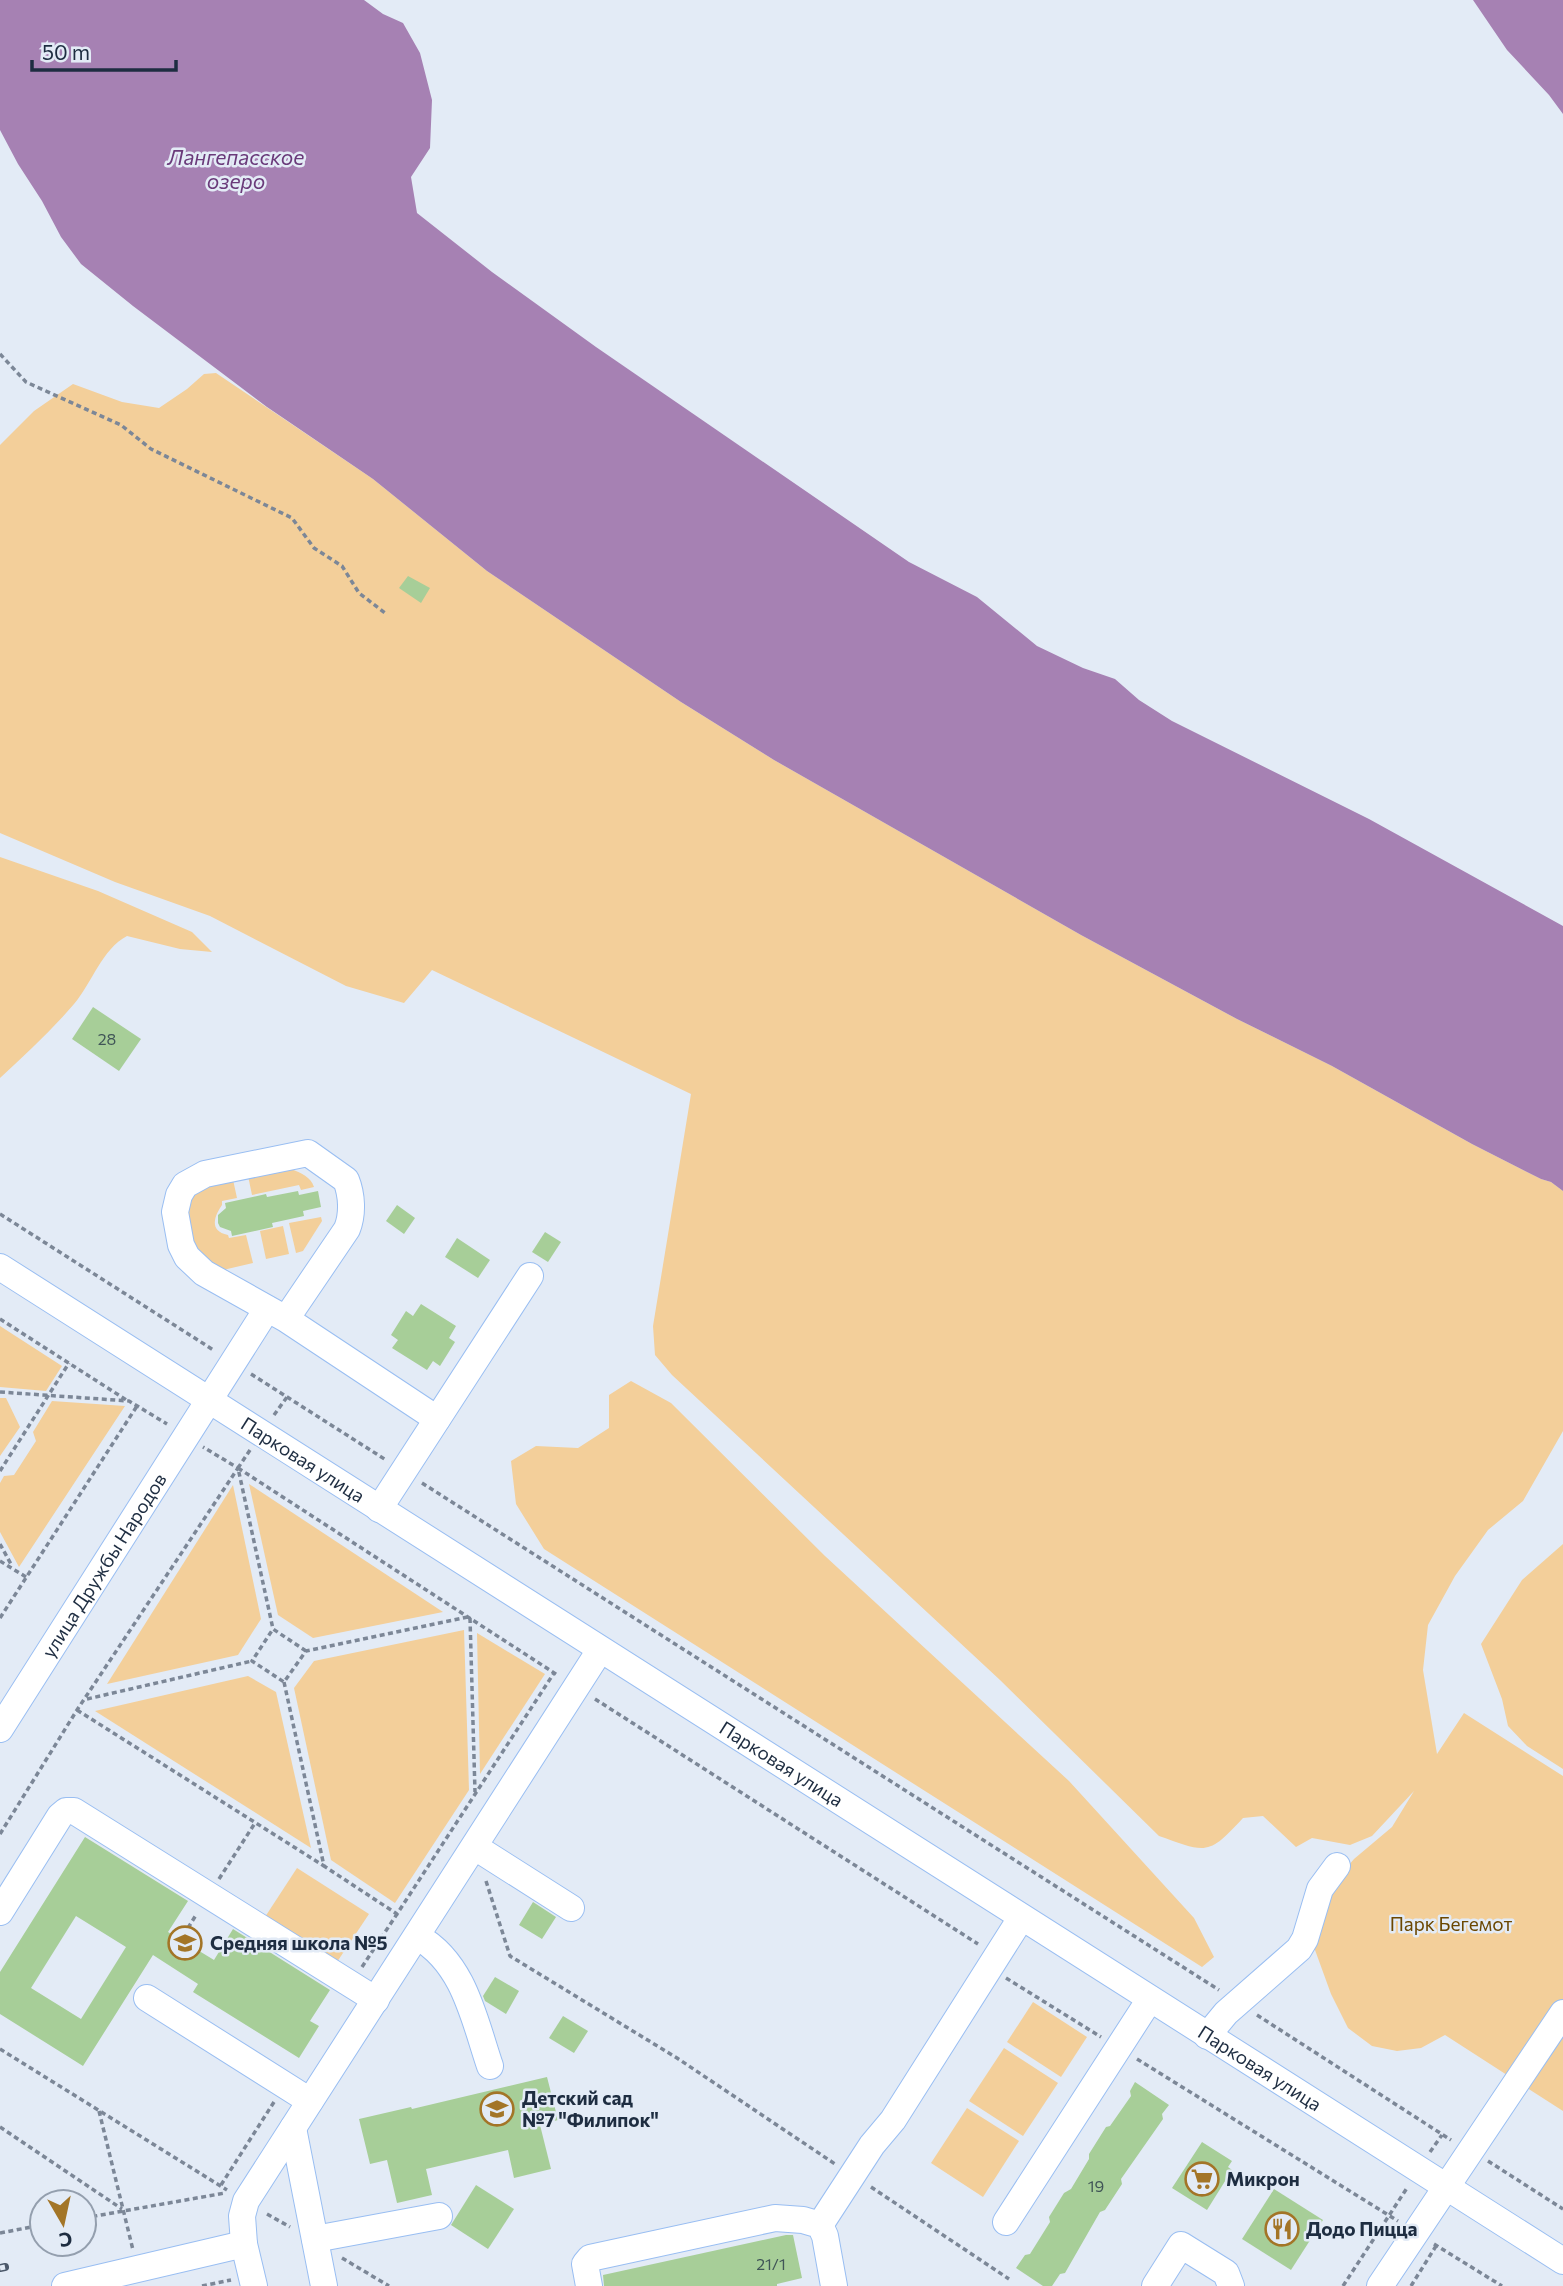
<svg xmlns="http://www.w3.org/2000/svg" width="1563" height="2286" font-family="Commissioner,sans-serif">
	<rect width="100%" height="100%" fill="#e3ebf6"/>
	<g fill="#f3cf9a">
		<path d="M216 373 373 479 487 571 681 702 774 760 1081 935 1237 1019 1332 1066 1472 1144 1541 1179 1551 1182 1563 1191V1431L1523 1501 1488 1530 1455 1576 1428 1625 1423 1670 1437 1754 1464 1713 1563 1776V2111L1445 2035 1421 2048 1397 2051 1372 2046 1348 2028 1331 1994 1315 1950 1316 1922 1329 1888 1354 1859 1392 1827 1414 1791 1372 1836 1350 1845 1312 1838 1296 1847 1263 1816 1243 1818C1208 1856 1207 1853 1159 1836L1000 1680 672 1375 655 1355 653 1326 691 1094 432 970 404 1003 346 986 210 916 115 882 0 833V445L34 411 73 384 122 402 159 408 187 389 204 374Z"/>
		<path d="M0 857 98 891 192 932 212 952 180 949 127 936C102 949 92 983 74 1004 51 1031 26 1054 0 1078Z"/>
		<path d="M291 1169C301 1173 311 1177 314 1187L301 1190 299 1185 252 1195 247 1171Z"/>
		<path d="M232 1175 237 1198 222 1201V1205C215 1215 208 1231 228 1235L229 1238 246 1235 253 1263 223 1270 199 1260 184 1213 191 1191Z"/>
		<polygon points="321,1217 322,1221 303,1251 296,1253 289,1223"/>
		<polygon points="283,1226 289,1254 266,1259 260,1231"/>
		<polygon points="0,1326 62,1366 46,1391 0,1387"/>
		<polygon points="631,1381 671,1403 825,1556 1069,1781 1194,1918 1214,1957 1202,1967 544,1549 516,1504 511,1461 536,1446 578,1448 609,1428 609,1395"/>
		<polygon points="0,1398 6,1398 20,1427 0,1456"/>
		<polygon points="52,1401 125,1406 19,1567 0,1532 0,1483 4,1476 14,1475 36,1441 33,1432"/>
		<polygon points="249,1484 443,1612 313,1638 278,1615"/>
		<polygon points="233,1485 261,1619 238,1655 107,1684"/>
		<polygon points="1563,1544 1563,1769 1527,1746 1508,1726 1502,1699 1481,1644 1522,1580"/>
		<polygon points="464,1630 469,1790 395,1903 331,1860 294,1688 314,1661"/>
		<polygon points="477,1633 545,1674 480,1774"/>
		<polygon points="248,1676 276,1692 311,1848 95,1711"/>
		<polygon points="297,1868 369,1914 337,1962 265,1917"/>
		<polygon points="1033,2002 1087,2037 1061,2077 1007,2042"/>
		<polygon points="1004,2048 1058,2083 1023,2136 969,2101"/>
		<polygon points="967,2108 1019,2141 983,2197 931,2163"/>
	</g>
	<g fill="#a681b3">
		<polygon points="0,0 364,0 383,14 403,23 420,53 432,100 430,148 411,177 417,213 492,272 596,347 909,562 977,597 1037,646 1083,668 1115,679 1139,700 1172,721 1369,819 1563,926 1563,1191 1551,1182 1541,1179 1472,1144 1332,1066 1237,1019 1081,935 774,760 681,702 487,571 373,479 267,407 133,306 81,264 61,237 42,201 18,164 0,130"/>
		<polygon points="1473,0 1563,0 1563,114 1549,95 1507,50"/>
	</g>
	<g fill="#a7ce98" fill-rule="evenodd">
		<polygon points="408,576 430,588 421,603 399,588"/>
		<polygon points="93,1007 141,1039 119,1071 72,1039"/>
		<polygon points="298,1191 299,1195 318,1191 321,1207 303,1211 304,1216 272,1223 273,1227 232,1236 231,1231 220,1227 218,1223 218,1215 226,1208 225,1203 266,1194 267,1197"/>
		<polygon points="397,1205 415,1218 404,1234 386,1221"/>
		<polygon points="545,1232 561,1242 548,1262 532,1252"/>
		<polygon points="457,1238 490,1260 478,1278 445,1257"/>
		<polygon points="421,1304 456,1326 449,1338 455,1342 440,1366 433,1361 427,1370 392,1348 398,1340 391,1335 406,1311 413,1316"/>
		<path d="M85 1837 188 1901 168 1932 214 1960 233 1929 330 1990 310 2021 319 2026 299 2058 193 1992 198 1984 153 1955 83 2066 0 2014V1972ZM76 1916 126 1947 81 2019 31 1988Z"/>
		<polygon points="533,1902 556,1917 542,1939 519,1925"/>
		<polygon points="495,1977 519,1991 506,2014 485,2001 483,1996"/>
		<polygon points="563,2016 588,2031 574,2053 549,2038"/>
		<polygon points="547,2077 558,2120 540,2125 551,2169 514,2178 508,2150 426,2169 432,2195 397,2203 387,2160 370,2164 359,2119 411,2107 412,2109"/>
		<polygon points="1135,2082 1169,2105 1162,2114 1163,2119 1121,2179 1122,2184 1105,2210 1100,2212 1065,2273 1060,2274 1052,2286 1043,2286 1016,2268 1025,2255 1030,2254 1050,2222 1049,2217 1064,2193 1071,2189 1089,2159 1089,2154 1106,2127 1110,2126 1131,2096 1130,2091"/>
		<polygon points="1202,2142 1232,2161 1228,2167 1232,2170 1207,2210 1172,2188"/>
		<polygon points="476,2185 514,2209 488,2249 451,2225"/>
		<polygon points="1274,2189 1323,2220 1291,2270 1242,2239"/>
		<polygon points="786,2235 793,2235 802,2278 777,2284 777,2286 604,2286 603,2275"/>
	</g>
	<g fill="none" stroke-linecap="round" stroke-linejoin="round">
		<defs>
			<g id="minor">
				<path id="s1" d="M0 1267 1563 2261"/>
				<path d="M286 1319 347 1229C353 1214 352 1195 346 1180L308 1153 205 1174 185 1185 179 1195 175 1212 181 1245 187 1257 204 1273 286 1319 437 1419"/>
				<polyline points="379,1509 530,1276"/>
				<path id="s2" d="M0 1729 267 1309"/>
				<polyline points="475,1847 571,1908"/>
				<polyline points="0,1912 60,1816 66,1811 74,1811 376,2000"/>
				<path d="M418 1937C464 1963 474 2019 490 2066"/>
				<polyline points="147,1998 310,2101"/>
				<polyline points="1207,2036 1226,2013 1299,1949 1305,1939 1320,1889 1337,1866"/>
				<polyline points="293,2128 324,2286"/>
				<polyline points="1006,2222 1150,1999"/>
				<polyline points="820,2225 872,2145 893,2120 1021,1918"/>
				<polyline points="315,2239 439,2216"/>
				<polyline points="244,2244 242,2216 246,2201 600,1650"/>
				<polyline points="65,2286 244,2244 254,2286"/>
				<polyline points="589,2286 585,2264 590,2258 775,2218 803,2220 820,2225 825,2236 834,2286"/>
				<polyline points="1155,2286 1181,2245 1226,2273 1231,2286"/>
				<polyline points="1380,2286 1563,2013"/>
			</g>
		</defs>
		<use href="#minor" stroke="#99bef2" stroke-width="28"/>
		<g stroke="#7c8797" stroke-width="3.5" stroke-dasharray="5 3.5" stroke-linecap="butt">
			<polyline points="0,354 26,382 121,425 151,449 292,518 314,548 342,566 359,593 385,613"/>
			<polyline points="0,1214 215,1351"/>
			<polyline points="0,1319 128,1401"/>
			<polyline points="251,1374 386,1460"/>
			<polyline points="0,1392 129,1401 167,1424"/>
			<polyline points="274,1415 287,1397"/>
			<polyline points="250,1450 238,1468 273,1629"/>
			<polyline points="238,1468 559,1676"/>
			<polyline points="0,1471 69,1363"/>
			<polyline points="422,1483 1219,1990"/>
			<polyline points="0,1544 12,1566"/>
			<polyline points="0,1561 26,1577"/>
			<polyline points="0,1618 137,1406"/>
			<polyline points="470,1618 475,1792"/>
			<polyline points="306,1651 273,1629 252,1661 284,1682 306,1651 468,1617"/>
			<polyline points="284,1682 324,1866 397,1914 554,1673"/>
			<polyline points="87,1699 252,1661"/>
			<polyline points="595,1699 978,1944"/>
			<polyline points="77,1710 324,1866"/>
			<polyline points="0,1834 77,1710 238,1468 203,1447"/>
			<polyline points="219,1879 255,1823"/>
			<polyline points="486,1881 510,1956 677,2058 835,2164"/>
			<polyline points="188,1928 196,1915"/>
			<polyline points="362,1967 397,1914"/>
			<polyline points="1006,1978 1101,2037"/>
			<polyline points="1257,2015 1451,2140"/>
			<polyline points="0,2049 227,2190"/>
			<polyline points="1137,2059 1398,2221"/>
			<polyline points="99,2111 133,2250"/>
			<polyline points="0,2127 122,2209"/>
			<polyline points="1430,2152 1442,2135"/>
			<polyline points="1488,2161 1563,2209"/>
			<polyline points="221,2185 274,2102"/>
			<polyline points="871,2187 1009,2279"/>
			<polyline points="267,2214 290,2227"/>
			<polyline points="84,2218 225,2193"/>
			<polyline points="0,2233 42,2225"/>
			<polyline points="1434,2244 1502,2286"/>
			<polyline points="342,2258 389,2286"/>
			<polyline points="202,2286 231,2280"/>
			<polyline points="1343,2286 1407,2188"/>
			<polyline points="1411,2286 1436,2246"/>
		</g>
		<use href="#minor" stroke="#fff" stroke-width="26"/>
		<defs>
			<polyline id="rail" points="0,2268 5,2267"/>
		</defs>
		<use href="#rail" stroke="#4c596b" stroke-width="8"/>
		<use href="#rail" stroke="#e3ebf6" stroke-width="5" stroke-dasharray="16" stroke-linecap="butt"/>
	</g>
	<defs>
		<symbol id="school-ring" viewBox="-11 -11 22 22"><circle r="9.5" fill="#e3ebf6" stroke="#a37527" stroke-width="1.5"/><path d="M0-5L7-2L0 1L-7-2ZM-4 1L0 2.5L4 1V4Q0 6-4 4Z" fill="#a37527"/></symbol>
		<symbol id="supermarket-ring" viewBox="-11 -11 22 22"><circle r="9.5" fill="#e3ebf6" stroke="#a37527" stroke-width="1.5"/><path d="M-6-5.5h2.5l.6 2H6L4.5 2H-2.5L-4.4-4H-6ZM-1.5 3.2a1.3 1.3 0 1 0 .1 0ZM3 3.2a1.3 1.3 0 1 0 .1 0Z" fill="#a37527"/></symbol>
		<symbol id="restaurant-ring" viewBox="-11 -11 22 22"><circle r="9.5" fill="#e3ebf6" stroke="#a37527" stroke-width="1.5"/><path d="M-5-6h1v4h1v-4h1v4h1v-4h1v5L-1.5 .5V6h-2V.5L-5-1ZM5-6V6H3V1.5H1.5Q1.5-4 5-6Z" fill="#a37527"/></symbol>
	</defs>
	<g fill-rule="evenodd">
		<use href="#school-ring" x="166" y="1924" width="38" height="38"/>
		<use href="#school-ring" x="478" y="2090" width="38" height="38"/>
		<use href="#supermarket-ring" x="1183" y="2160" width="38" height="38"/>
		<use href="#restaurant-ring" x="1263" y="2210" width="38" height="38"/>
	</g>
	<g text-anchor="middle" stroke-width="5" stroke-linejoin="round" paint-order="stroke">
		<g font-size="16" fill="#405557">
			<text x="107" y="1045">28</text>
			<text x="1096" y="2192">19</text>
			<text x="771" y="2270">21/1</text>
		</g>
		<g font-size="19" fill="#1e2d41" stroke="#e3ebf6">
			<text dy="7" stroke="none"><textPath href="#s1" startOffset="359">Парковая улица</textPath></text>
			<text dy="7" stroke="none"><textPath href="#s2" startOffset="194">улица Дружбы Народов</textPath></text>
			<text dy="7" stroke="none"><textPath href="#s1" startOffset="926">Парковая улица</textPath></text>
			<text dy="7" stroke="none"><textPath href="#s1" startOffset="1493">Парковая улица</textPath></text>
		</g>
		<g font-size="19" fill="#6b4700" stroke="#e3ebf6">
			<text x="1451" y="1931">Парк Бегемот</text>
		</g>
		<g font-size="19" font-weight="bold" fill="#1e2d41" stroke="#e3ebf6" text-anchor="start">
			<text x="210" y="1950">Средняя школа №5</text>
			<text x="522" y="2105">Детский сад<tspan x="522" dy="22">№7 "Филипок"</tspan></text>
			<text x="1226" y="2186">Микрон</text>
			<text x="1306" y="2236">Додо Пицца</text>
		</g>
		<g font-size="21" font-style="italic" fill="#6a3a7a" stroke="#e3ebf6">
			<text x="236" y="165">Лангепасское<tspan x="236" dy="24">озеро</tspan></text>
		</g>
	</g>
	<g transform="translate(63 2223) rotate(171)"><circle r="33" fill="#e3ebf6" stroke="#949fae" stroke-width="2"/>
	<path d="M0-5L12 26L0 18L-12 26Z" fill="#a37527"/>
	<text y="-10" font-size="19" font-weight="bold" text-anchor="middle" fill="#1e2d41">С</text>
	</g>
	<path d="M32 60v10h144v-10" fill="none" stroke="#1e2d41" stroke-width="3.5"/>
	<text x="42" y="60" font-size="21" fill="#1e2d41" stroke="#e3ebf6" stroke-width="5" paint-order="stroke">50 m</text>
</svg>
